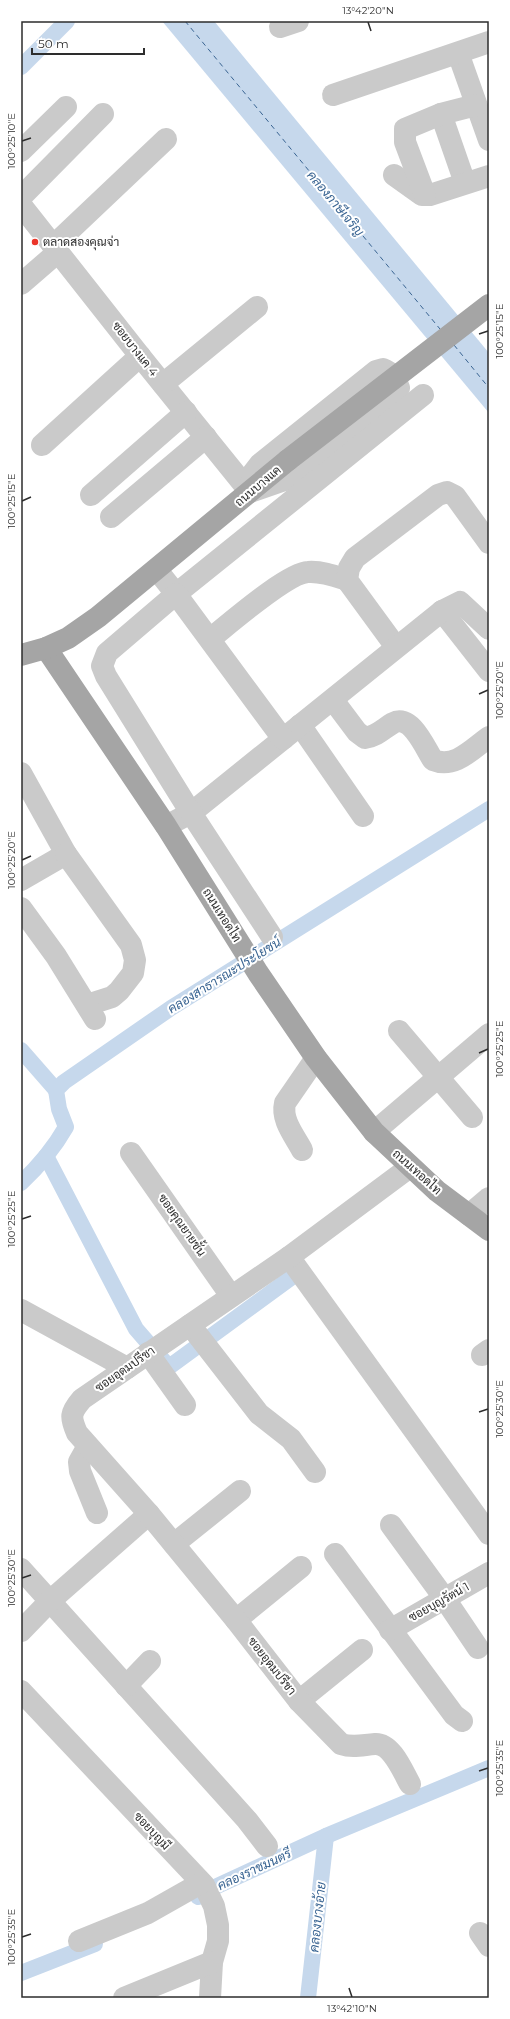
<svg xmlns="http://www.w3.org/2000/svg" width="510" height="2019" font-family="Montserrat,Sarabun,sans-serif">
	<rect width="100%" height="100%" fill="#fff"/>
	<polygon fill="#c6d8ec" points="162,21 214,21 489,353 489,413"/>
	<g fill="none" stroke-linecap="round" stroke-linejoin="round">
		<g stroke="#c6d8ec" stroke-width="16">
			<polyline points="21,67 67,21"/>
			<polyline points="21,1050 56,1090"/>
			<polyline points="46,1156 136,1329 169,1367 292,1277"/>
			<path d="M21 1183C39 1166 54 1148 66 1127L59 1109 56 1090 64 1082 171 1008 489 809"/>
			<polyline points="198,1897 215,1887 326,1836 489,1768"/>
			<polyline points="21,1973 95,1944"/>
			<polyline points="308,1998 326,1836"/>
		</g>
		<g stroke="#396492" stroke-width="1" stroke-dasharray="5 4" stroke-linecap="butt">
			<polyline points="185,21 440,329"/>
			<polyline points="454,345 489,388"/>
		</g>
		<g stroke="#cacaca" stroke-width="22">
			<polyline points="280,27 298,21"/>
			<polyline points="458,53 489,140"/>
			<polyline points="333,95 489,42"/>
			<polyline points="441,114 465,183"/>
			<polyline points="21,151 66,107"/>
			<polyline points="394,175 422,195 430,195 489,176"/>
			<polyline points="425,195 405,142 405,129 441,114 476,105"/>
			<polyline points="21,197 103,114"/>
			<polyline points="21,205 140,356 250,492"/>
			<polyline points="53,246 166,139"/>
			<polyline points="21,284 58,252"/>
			<path d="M383 369C391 372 396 379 399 388L394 395 290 478 250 492 253 473 260 464 376 371Z"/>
			<polyline points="163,384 257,307"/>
			<polyline points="42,445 140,356"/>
			<polyline points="91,495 186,412"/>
			<polyline points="111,517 206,437"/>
			<polyline points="157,570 176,594 423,395"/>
			<polyline points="442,611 489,671"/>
			<path d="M210 639C229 624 287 573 308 572 322 571 335 576 347 580"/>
			<polyline points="396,647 347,580 349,568 355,558 438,495 447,492 455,496 489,543"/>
			<path d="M333 700 357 732 365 738C377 736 383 729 393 723 411 713 425 748 433 760 455 769 472 749 489 737"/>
			<polyline points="300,725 363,816"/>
			<polyline points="21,773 66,854 21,880"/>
			<polyline points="166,826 191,813 442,611 460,602 489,629"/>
			<polyline points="66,854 131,945 135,960 133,973 119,991 112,997 87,1005"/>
			<polyline points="21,908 56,956 95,1019"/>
			<polyline points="272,937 191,813 106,676 102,666 107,653 176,594 283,739"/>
			<polyline points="399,1031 472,1117"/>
			<polyline points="374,1132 489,1034"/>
			<path d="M302 1150C294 1135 281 1120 285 1103L316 1058"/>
			<polyline points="131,1153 231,1296"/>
			<polyline points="469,1215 489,1198"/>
			<polyline points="289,1257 489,1534"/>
			<polyline points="21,1310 127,1368"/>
			<polyline points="190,1325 259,1414 291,1439 315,1472"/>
			<polyline points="148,1353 185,1405"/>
			<polyline points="482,1355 489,1350"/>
			<polyline points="88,1446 79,1462 80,1471 97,1513"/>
			<polyline points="391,1525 445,1599 478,1648"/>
			<polyline points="174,1544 240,1491"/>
			<polyline points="335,1554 454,1715 462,1721"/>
			<polyline points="21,1569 247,1820 267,1846"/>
			<polyline points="236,1620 301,1567"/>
			<polyline points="390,1630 489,1573"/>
			<polyline points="21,1631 50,1601 149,1514"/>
			<polyline points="126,1686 150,1661"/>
			<polyline points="21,1691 204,1885 214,1906 218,1925 218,1941 212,1962 210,1998"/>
			<polyline points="299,1701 362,1650"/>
			<path d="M410 1784C403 1772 392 1743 375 1744 362 1745 353 1748 341 1744L299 1701 236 1620 149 1514 77 1433C70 1417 70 1413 82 1399L289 1257 410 1167"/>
			<polyline points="480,1933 489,1946"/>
			<polyline points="79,1941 148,1913 201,1883"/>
			<polyline points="124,1998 212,1962"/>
		</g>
		<g stroke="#a5a5a5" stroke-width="22">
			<polyline points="46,648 166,826 258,973 316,1058 374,1132 437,1191 489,1230"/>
			<polyline points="21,655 46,648 68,638 98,617 288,460"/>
		</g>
		<polyline stroke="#a5a5a5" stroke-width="22" points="288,460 489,305"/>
	</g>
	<path fill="none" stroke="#2d2d2d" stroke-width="1.5" d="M368 22 371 31M22 141 31 138M479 334 488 331M22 501 31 497M479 694 488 690M22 860 31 856M479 1053 488 1049M22 1219 31 1216M479 1412 488 1409M22 1578 31 1575M479 1771 488 1768M22 1937 31 1934M349 1988 352 1997"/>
	<circle fill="#eb3529" stroke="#fff" stroke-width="1.5" cx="35" cy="242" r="4"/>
	<g text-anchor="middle" stroke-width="4" stroke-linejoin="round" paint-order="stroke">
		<g font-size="12" fill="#2d2d2d" stroke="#fff" text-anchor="start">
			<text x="43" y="246">ตลาดสองคุณจ่า</text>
		</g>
		<g font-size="12" fill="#2d2d2d" stroke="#fff">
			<text transform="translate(135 349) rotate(52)" y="4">ซอยบางแค 4</text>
			<text transform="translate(258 486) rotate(-40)" y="4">ถนนบางแค</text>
			<text transform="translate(222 915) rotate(58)" y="4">ถนนเทอดไท</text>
			<text transform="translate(417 1172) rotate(42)" y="4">ถนนเทอดไท</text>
			<text transform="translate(182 1225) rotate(55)" y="4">ซอยคุณยายชั้น</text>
			<text transform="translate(125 1369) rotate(-35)" y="4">ซอยอุดมปรีชา</text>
			<text transform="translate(439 1602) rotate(-29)" y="4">ซอยบุญรัตน์ 1</text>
			<text transform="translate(272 1666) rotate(52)" y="4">ซอยอุดมปรีชา</text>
			<text transform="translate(152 1831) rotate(47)" y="4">ซอยบุญมี</text>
		</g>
		<g font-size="13" font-style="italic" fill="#396492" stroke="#fff">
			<text transform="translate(336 203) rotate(50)" y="5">คลองภาษีเจริญ</text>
			<text transform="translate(224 975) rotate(-32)" y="5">คลองสาธารณะประโยชน์</text>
			<text transform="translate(254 1869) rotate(-25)" y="5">คลองราชมนตรี</text>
			<text transform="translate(317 1917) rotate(-84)" y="5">คลองบางอ้าย</text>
		</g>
	</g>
	<rect width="510" height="2019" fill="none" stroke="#ffffff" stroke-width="44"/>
	<path d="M32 48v6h112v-6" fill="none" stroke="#2d2d2d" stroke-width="2"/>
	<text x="38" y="48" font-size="12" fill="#2d2d2d" stroke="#ffffff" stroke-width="3" paint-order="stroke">50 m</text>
	<rect x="22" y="22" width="466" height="1975" fill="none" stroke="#2d2d2d" stroke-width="1.5"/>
	<g font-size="10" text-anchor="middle" fill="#2d2d2d">
		<text x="368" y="14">13°42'20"N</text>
		<text transform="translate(11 141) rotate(-90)" y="4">100°25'10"E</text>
		<text transform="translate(499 331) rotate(-90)" y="4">100°25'15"E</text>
		<text transform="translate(11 501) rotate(-90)" y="4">100°25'15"E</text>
		<text transform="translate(499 690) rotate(-90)" y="4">100°25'20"E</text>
		<text transform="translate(11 860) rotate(-90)" y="4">100°25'20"E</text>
		<text transform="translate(499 1049) rotate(-90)" y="4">100°25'25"E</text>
		<text transform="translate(11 1219) rotate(-90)" y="4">100°25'25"E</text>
		<text transform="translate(499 1409) rotate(-90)" y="4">100°25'30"E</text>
		<text transform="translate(11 1578) rotate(-90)" y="4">100°25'30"E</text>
		<text transform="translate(499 1768) rotate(-90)" y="4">100°25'35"E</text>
		<text transform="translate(11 1937) rotate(-90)" y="4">100°25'35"E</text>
		<text x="352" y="2012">13°42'10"N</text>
	</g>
</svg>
